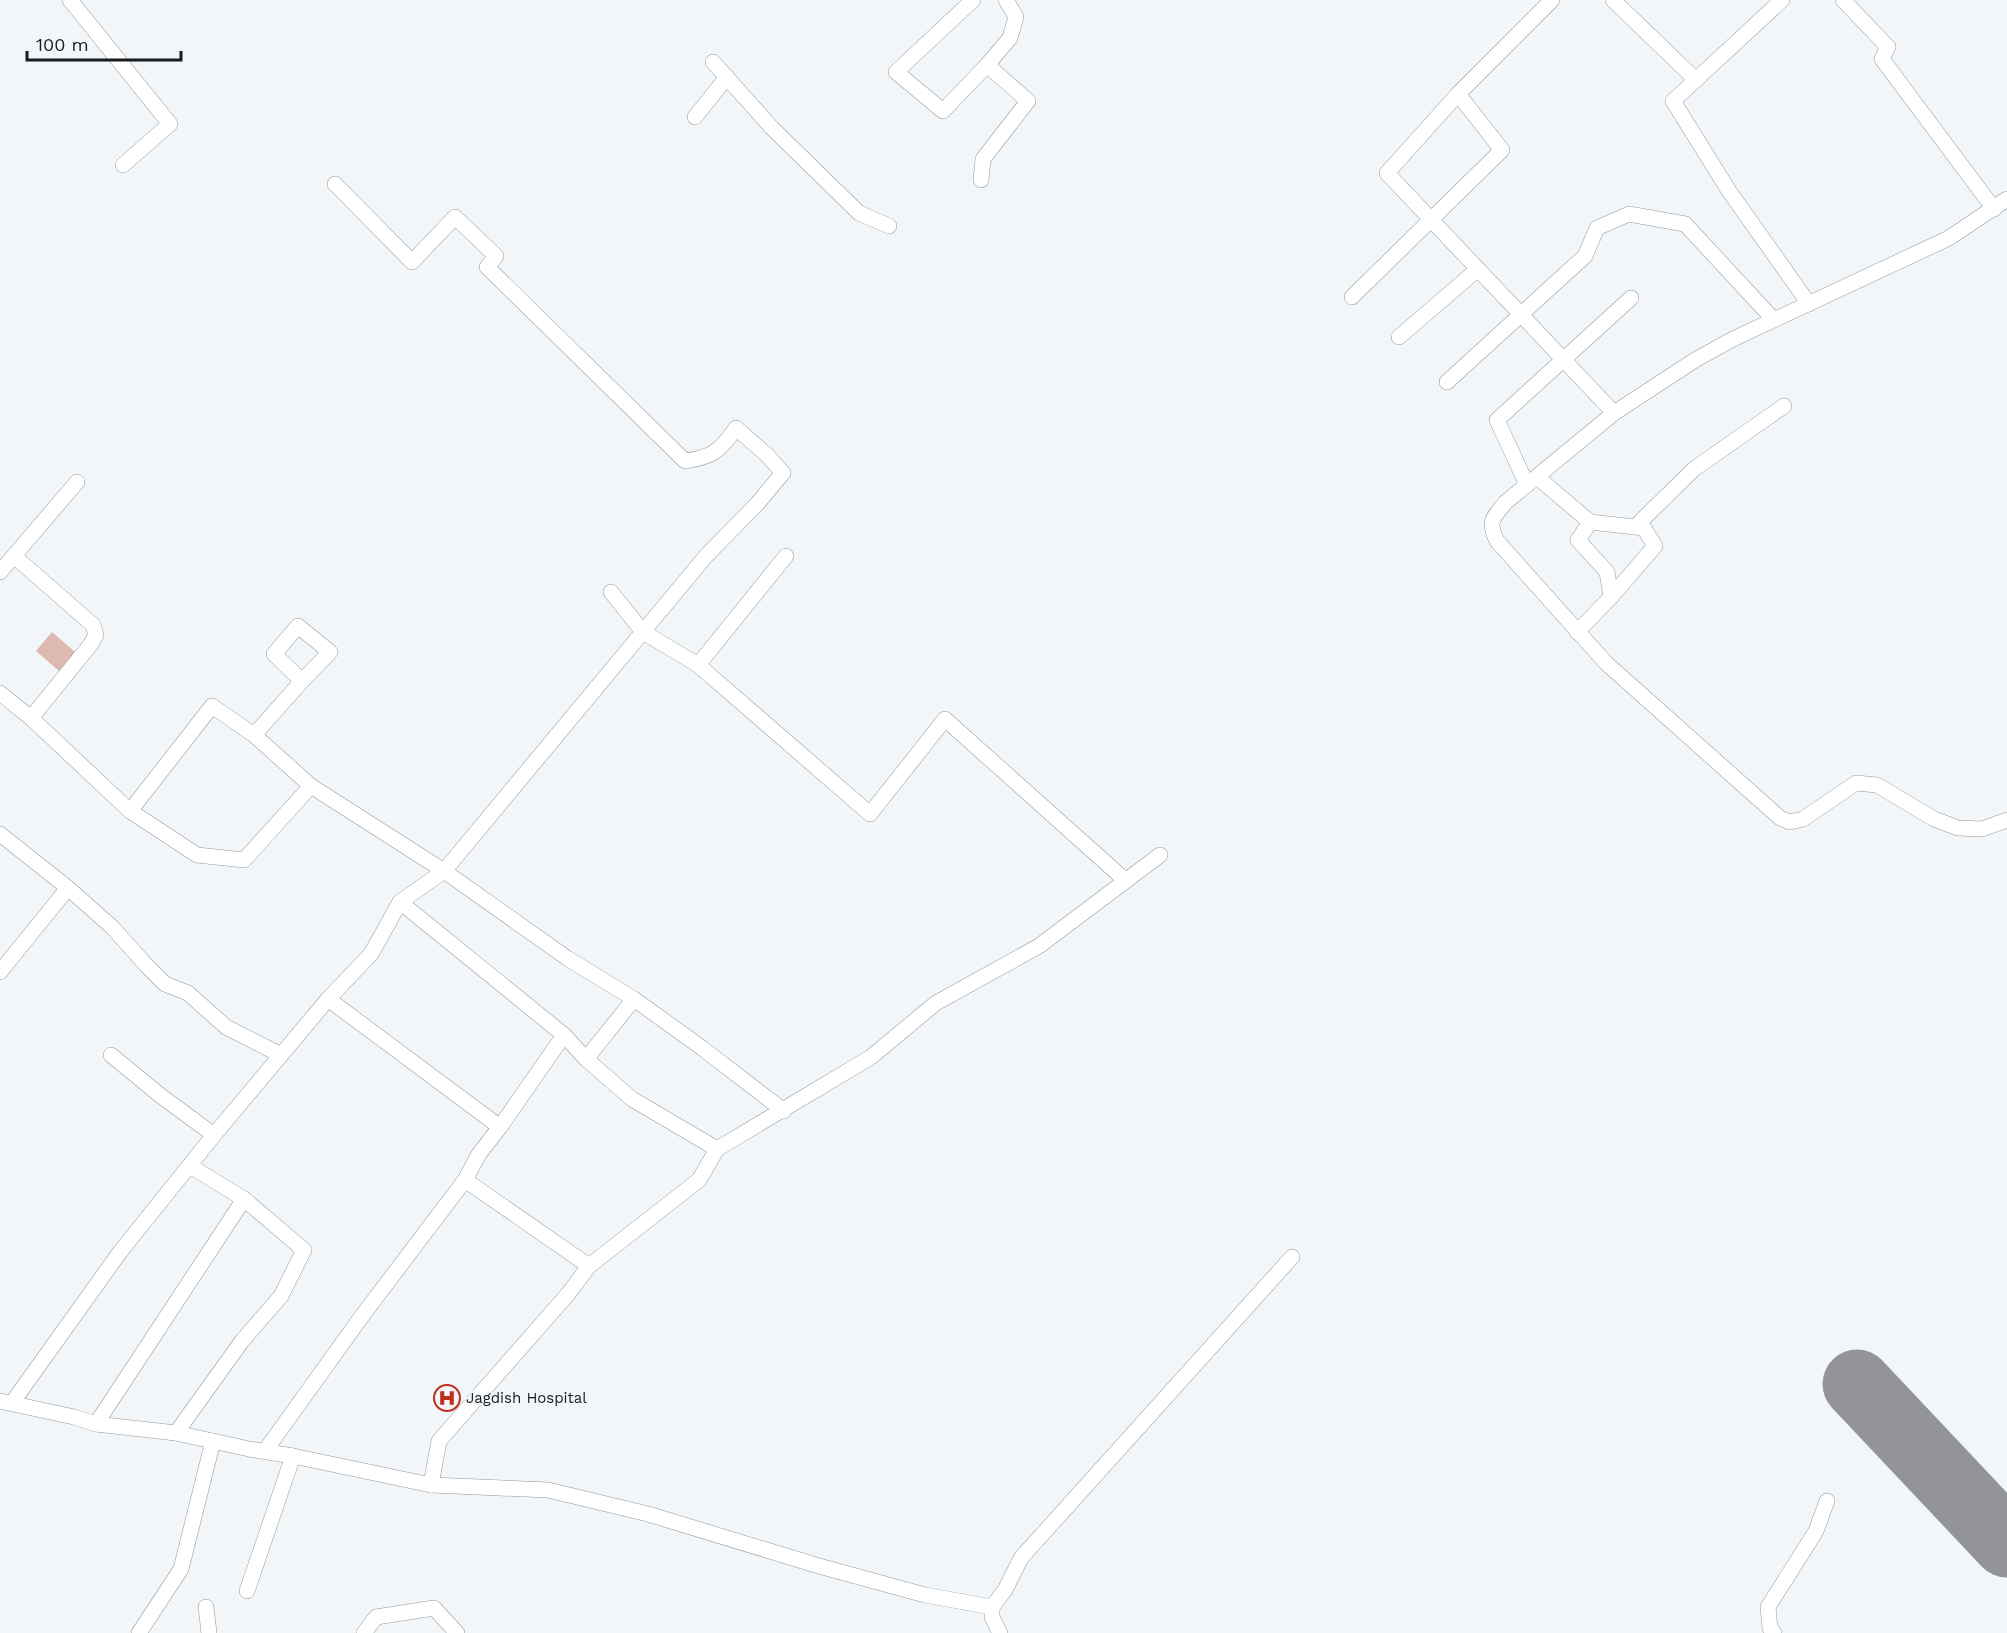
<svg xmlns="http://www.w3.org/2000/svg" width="2007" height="1633" font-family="'Work Sans',sans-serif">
	<rect width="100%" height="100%" fill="#f3f6f9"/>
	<polygon fill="#ddb9b2" points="52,632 75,652 59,671 36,651"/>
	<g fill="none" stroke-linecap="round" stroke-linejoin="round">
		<polyline stroke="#929497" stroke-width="69" points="1857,1384 2007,1543"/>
		<defs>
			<g id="minor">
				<polyline points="70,0 170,124 123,165"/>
				<polyline points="973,0 896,72 943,111 987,65 1028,101 983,159 981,180"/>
				<polyline points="1613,0 1696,80"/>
				<polyline points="1782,0 1673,101 1729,191 1809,304"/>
				<polyline points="1843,0 1888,47 1882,59 1994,209"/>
				<polyline points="713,62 772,128 859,213 889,226"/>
				<polyline points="987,65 1010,38 1016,17 1006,0"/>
				<polyline points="1458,94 1552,0"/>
				<polyline points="695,117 727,77"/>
				<path d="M2007 199 1949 238 1733 339 1695 360 1614 413 1506 502C1493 518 1487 521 1497 541L1606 663 1780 818 1790 822 1803 819 1856 783 1877 785 1934 819 1958 828 1982 829 2007 820"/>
				<polyline points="1352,297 1502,150 1458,94 1387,173 1614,413"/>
				<polyline points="1399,337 1478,269"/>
				<polyline points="1447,382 1585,256 1597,228 1629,214 1685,224 1774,320"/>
				<polyline points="1537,477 1590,522"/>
				<polyline points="1527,485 1497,420 1631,298"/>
				<polyline points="14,556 93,625 96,635 91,644 31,718"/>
				<polyline points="0,572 77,482"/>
				<polyline points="611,592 643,632 698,665 870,814 945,719 1125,880"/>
				<polyline points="1611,597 1607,572 1578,540 1590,522 1644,528"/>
				<polyline points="1577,632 1611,597 1655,546 1640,522 1694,469 1784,406"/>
				<polyline points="698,665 786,556"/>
				<polyline points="0,693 31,718 130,811 197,855 244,860 311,786"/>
				<polyline points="254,735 302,681 330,652 298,626 274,654 302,681"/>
				<polyline points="130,811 212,706 254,735 311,786 444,871 567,958 634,999 702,1048 784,1111"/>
				<polyline points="0,834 68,888 0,972"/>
				<polyline points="68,888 112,927 146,965 165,984 188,993 226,1027 281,1055"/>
				<polyline points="400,902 564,1035 586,1059 632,1099 717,1149"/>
				<polyline points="328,999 500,1127"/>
				<polyline points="111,1055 161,1096 214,1135"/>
				<polyline points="586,1059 634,999"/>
				<polyline points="465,1180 589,1266"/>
				<polyline points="0,1401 74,1417 96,1424 176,1433 249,1449 293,1456 431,1485 548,1490 648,1514 819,1566 925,1595 992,1607 1005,1590 1021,1558 1292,1257"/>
				<path d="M12 1403 120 1252 214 1135 328 999 371 954 400 902 444 871 706 556 757 504 783 473 767 455 736 428C720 451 713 457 685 461L487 267 496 256 455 217 412 262 335 184"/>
				<polyline points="96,1424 244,1199"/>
				<polyline points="176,1433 242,1341 281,1296 304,1250 244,1199 190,1166"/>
				<polyline points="265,1451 362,1316 465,1180 479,1154 500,1127 564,1035"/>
				<polyline points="431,1485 439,1441 568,1294 589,1266 699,1180 717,1149 871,1057 936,1003 1039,946 1160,855"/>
				<polyline points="247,1591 293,1456"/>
				<polyline points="206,1607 209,1633"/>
				<polyline points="992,1607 992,1617 1000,1633"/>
				<polyline points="139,1633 181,1569 213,1441"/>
				<polyline points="364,1633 376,1617 434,1608 457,1633"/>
				<polyline points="1774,1633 1770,1628 1768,1607 1816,1531 1827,1501"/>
			</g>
		</defs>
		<use href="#minor" stroke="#95989b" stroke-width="16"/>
		<use href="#minor" stroke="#fff" stroke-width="15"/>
	</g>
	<defs>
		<symbol id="hospital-ring" viewBox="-11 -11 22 22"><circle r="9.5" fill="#f3f6f9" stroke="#bd311c" stroke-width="1.5"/><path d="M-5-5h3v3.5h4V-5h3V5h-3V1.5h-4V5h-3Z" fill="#bd311c"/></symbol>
	</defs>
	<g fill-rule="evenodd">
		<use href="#hospital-ring" x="432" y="1383" width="30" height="30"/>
	</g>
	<g text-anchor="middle" stroke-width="4.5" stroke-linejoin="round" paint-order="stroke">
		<g font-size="15" fill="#191a1c" stroke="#f3f6f9" text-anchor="start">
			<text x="466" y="1403">Jagdish Hospital</text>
		</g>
	</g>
	<path d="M27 51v9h154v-9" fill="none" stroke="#191a1c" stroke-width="3"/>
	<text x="36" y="51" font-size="18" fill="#191a1c" stroke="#f3f6f9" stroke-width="4.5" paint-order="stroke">100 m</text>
</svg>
